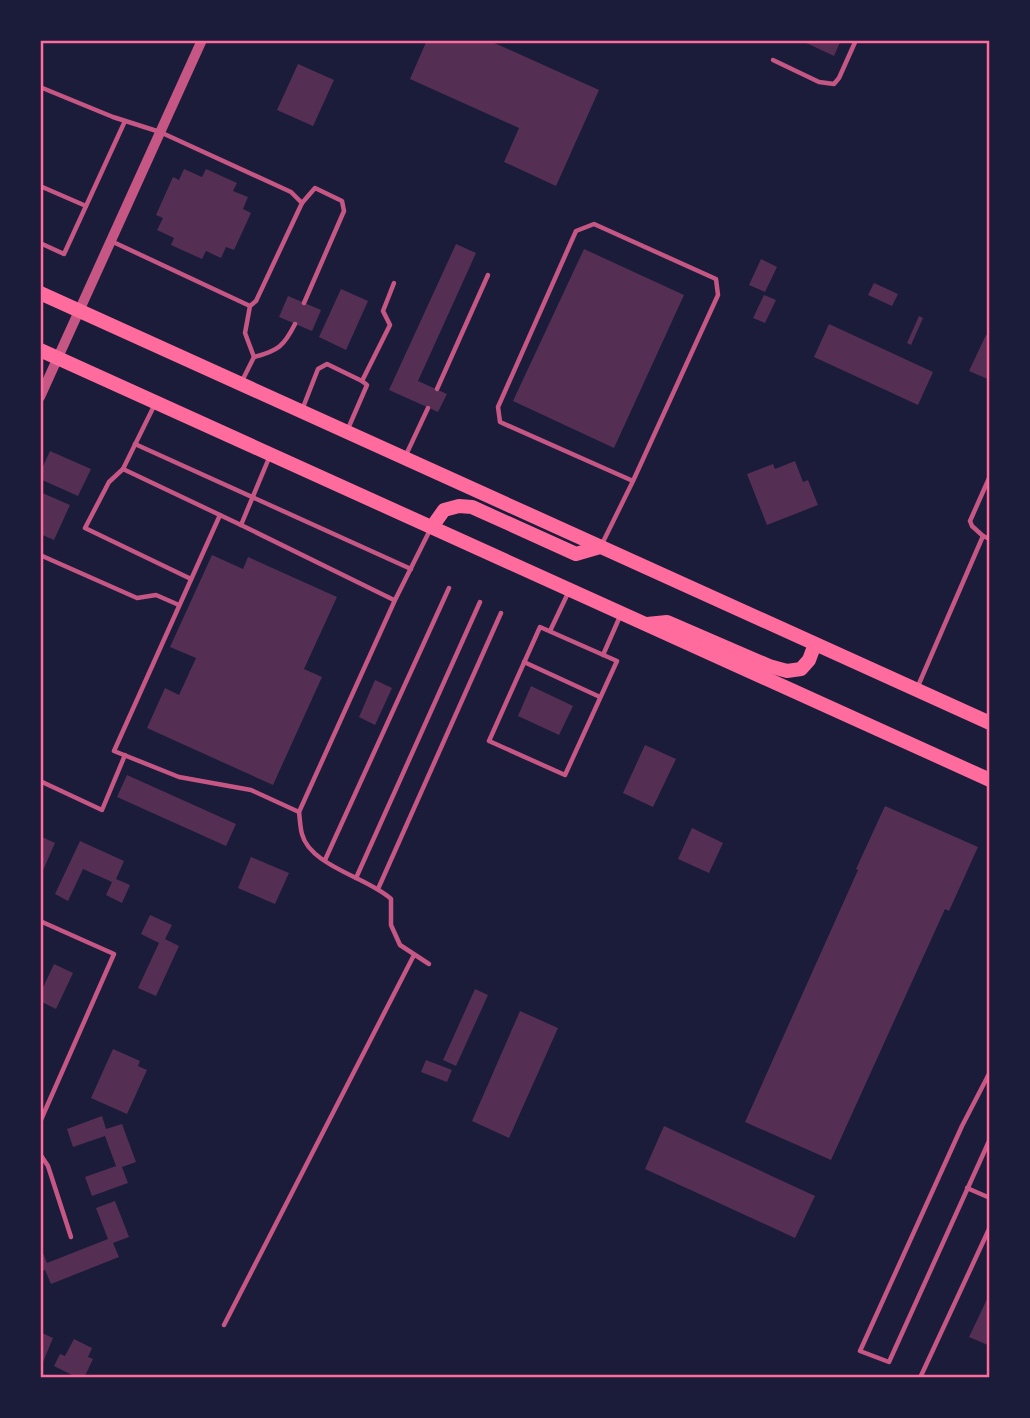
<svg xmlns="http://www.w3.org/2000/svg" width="1030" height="1418" font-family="'Fira Sans',sans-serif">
	<rect width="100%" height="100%" fill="#1b1b3a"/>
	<g fill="#542f53">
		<polygon points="427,40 488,40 599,90 556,186 504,162 519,128 410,79"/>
		<polygon points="800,40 841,40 834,56"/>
		<polygon points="298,64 334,80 313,126 277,110"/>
		<polygon points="184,169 202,177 206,169 237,183 233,191 248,197 243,209 251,213 234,250 226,247 221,258 206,251 202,259 171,245 174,238 157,230 163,218 156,215 173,177 179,180"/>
		<polygon points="456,244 476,253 418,381 447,394 438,412 389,390"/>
		<polygon points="584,249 684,295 614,448 513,401"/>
		<polygon points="761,259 777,267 765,292 749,285"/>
		<polygon points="874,283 898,294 892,306 868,295"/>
		<polygon points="341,289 368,301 346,350 319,337"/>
		<polygon points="764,295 776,300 765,323 753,318"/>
		<polygon points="288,296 321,310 312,331 279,317"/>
		<polygon points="919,316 923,318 911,345 907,343"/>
		<polygon points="829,324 933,372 918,405 814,357"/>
		<polygon points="986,335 990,337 990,380 969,371"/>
		<polygon points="50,451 91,469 78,496 40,479 40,473"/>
		<polygon points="795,461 803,482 808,480 818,505 767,525 747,474 773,464 775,469"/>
		<polygon points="40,492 70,505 54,540 40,534"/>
		<polygon points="212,555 243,569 248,557 337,597 304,669 322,677 273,785 147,728 165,688 179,695 196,658 170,647"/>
		<polygon points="375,680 392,688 375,725 359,717"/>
		<polygon points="531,686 573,706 559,735 518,716"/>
		<polygon points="645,745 676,759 653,807 623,793"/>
		<polygon points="127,775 236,824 226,846 117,797"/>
		<polygon points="885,806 978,847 949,911 945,909 831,1160 745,1122 858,870 856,869"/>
		<polygon points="692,828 723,843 709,873 678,859"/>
		<polygon points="40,836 55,843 40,877"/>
		<polygon points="80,841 124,861 116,879 130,885 122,903 106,895 112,882 83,869 68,901 55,894"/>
		<polygon points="251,857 289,873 275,904 238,888"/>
		<polygon points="150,915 172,925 165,939 179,946 156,996 138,988 159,943 141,934"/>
		<polygon points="54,964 73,973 56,1009 40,1001 40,994"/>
		<polygon points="475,989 488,995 456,1066 443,1060"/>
		<polygon points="520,1011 558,1028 509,1138 472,1121"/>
		<polygon points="113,1049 140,1061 138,1066 147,1070 127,1114 91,1098"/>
		<polygon points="426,1060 452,1070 447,1082 421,1072"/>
		<polygon points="102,1116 106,1129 122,1124 136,1162 122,1167 128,1183 92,1196 85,1177 116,1166 105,1136 73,1147 67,1129"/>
		<polygon points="664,1126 815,1196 795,1238 645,1169"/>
		<polygon points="115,1201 129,1237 113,1243 119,1257 51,1284 45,1270 40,1272 40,1246 47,1263 108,1239 96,1208"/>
		<polygon points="990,1293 990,1346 969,1337"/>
		<polygon points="40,1332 53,1338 43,1362 40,1361"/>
		<polygon points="74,1339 92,1348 88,1357 93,1359 84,1378 78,1378 54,1366 60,1354 65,1356"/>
	</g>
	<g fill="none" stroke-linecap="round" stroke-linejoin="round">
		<g stroke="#c65784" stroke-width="4.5">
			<polyline points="773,60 819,82 834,84 839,78 856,40"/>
			<polyline points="40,87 113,117 160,132 291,192 302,203 256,301 250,306 111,241"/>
			<polyline points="40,186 86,206"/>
			<polyline points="302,203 315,188 342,201 344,211 304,303"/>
			<polyline points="40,243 64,254 125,121"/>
			<path d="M254 357C278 351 284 346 295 324"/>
			<polyline points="242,381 254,357 245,333 250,306"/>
			<polyline points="437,389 488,275"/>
			<polyline points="154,406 123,469 241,525 269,458"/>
			<polyline points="302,410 318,369 327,364 362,381 390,325 383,311 394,283"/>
			<polyline points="347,431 367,385 362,381"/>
			<polyline points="135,444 411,569"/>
			<polyline points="405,457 428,408"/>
			<polyline points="123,469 109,482 85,528 191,579"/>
			<polyline points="220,515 114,751 179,777 251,790 299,812 395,600 431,528"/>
			<polyline points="241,525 394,600"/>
			<polyline points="983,536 972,526 970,521 990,476"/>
			<polyline points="601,546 633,481 718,295 716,279 594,224 576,231 498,407 500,422 633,481"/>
			<polyline points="40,555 137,598 156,595 179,605"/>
			<polygon points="540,627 617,661 565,775 489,741"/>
			<polyline points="550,631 569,591"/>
			<polyline points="603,655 621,614"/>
			<polyline points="524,662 600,697"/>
			<polyline points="918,686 983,536 990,539"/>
			<polyline points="40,781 102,810 125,755"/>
			<path d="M299 812C300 819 300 827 302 834 310 866 369 878 391 899V925L400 945 429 964"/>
			<polyline points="325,860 449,588"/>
			<polyline points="356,878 480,602"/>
			<polyline points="378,889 501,613"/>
			<polyline points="40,921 114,954 40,1122"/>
			<polyline points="990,1072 962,1126 860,1351 889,1362 990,1139"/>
			<polyline points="40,1154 48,1166 71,1237"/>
			<polyline points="967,1188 990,1198"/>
			<polyline points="224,1325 414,955"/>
			<polyline points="920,1378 990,1227"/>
		</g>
		<polyline stroke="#c65784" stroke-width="10" points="40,397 202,40"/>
		<g stroke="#ff6b9d" stroke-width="14">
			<polyline points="40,293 990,723"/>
			<polyline points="40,350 990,780"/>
			<polyline points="432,527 444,510 459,506 472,507 576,554 600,547"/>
			<polyline points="647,624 667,622 769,666 787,671 801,669 809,660 815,644"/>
		</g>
	</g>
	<rect width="1030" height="1418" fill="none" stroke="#1b1b3a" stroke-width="84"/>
	<rect x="42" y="42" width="946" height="1334" fill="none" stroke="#ff6b9d" stroke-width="2.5"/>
</svg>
